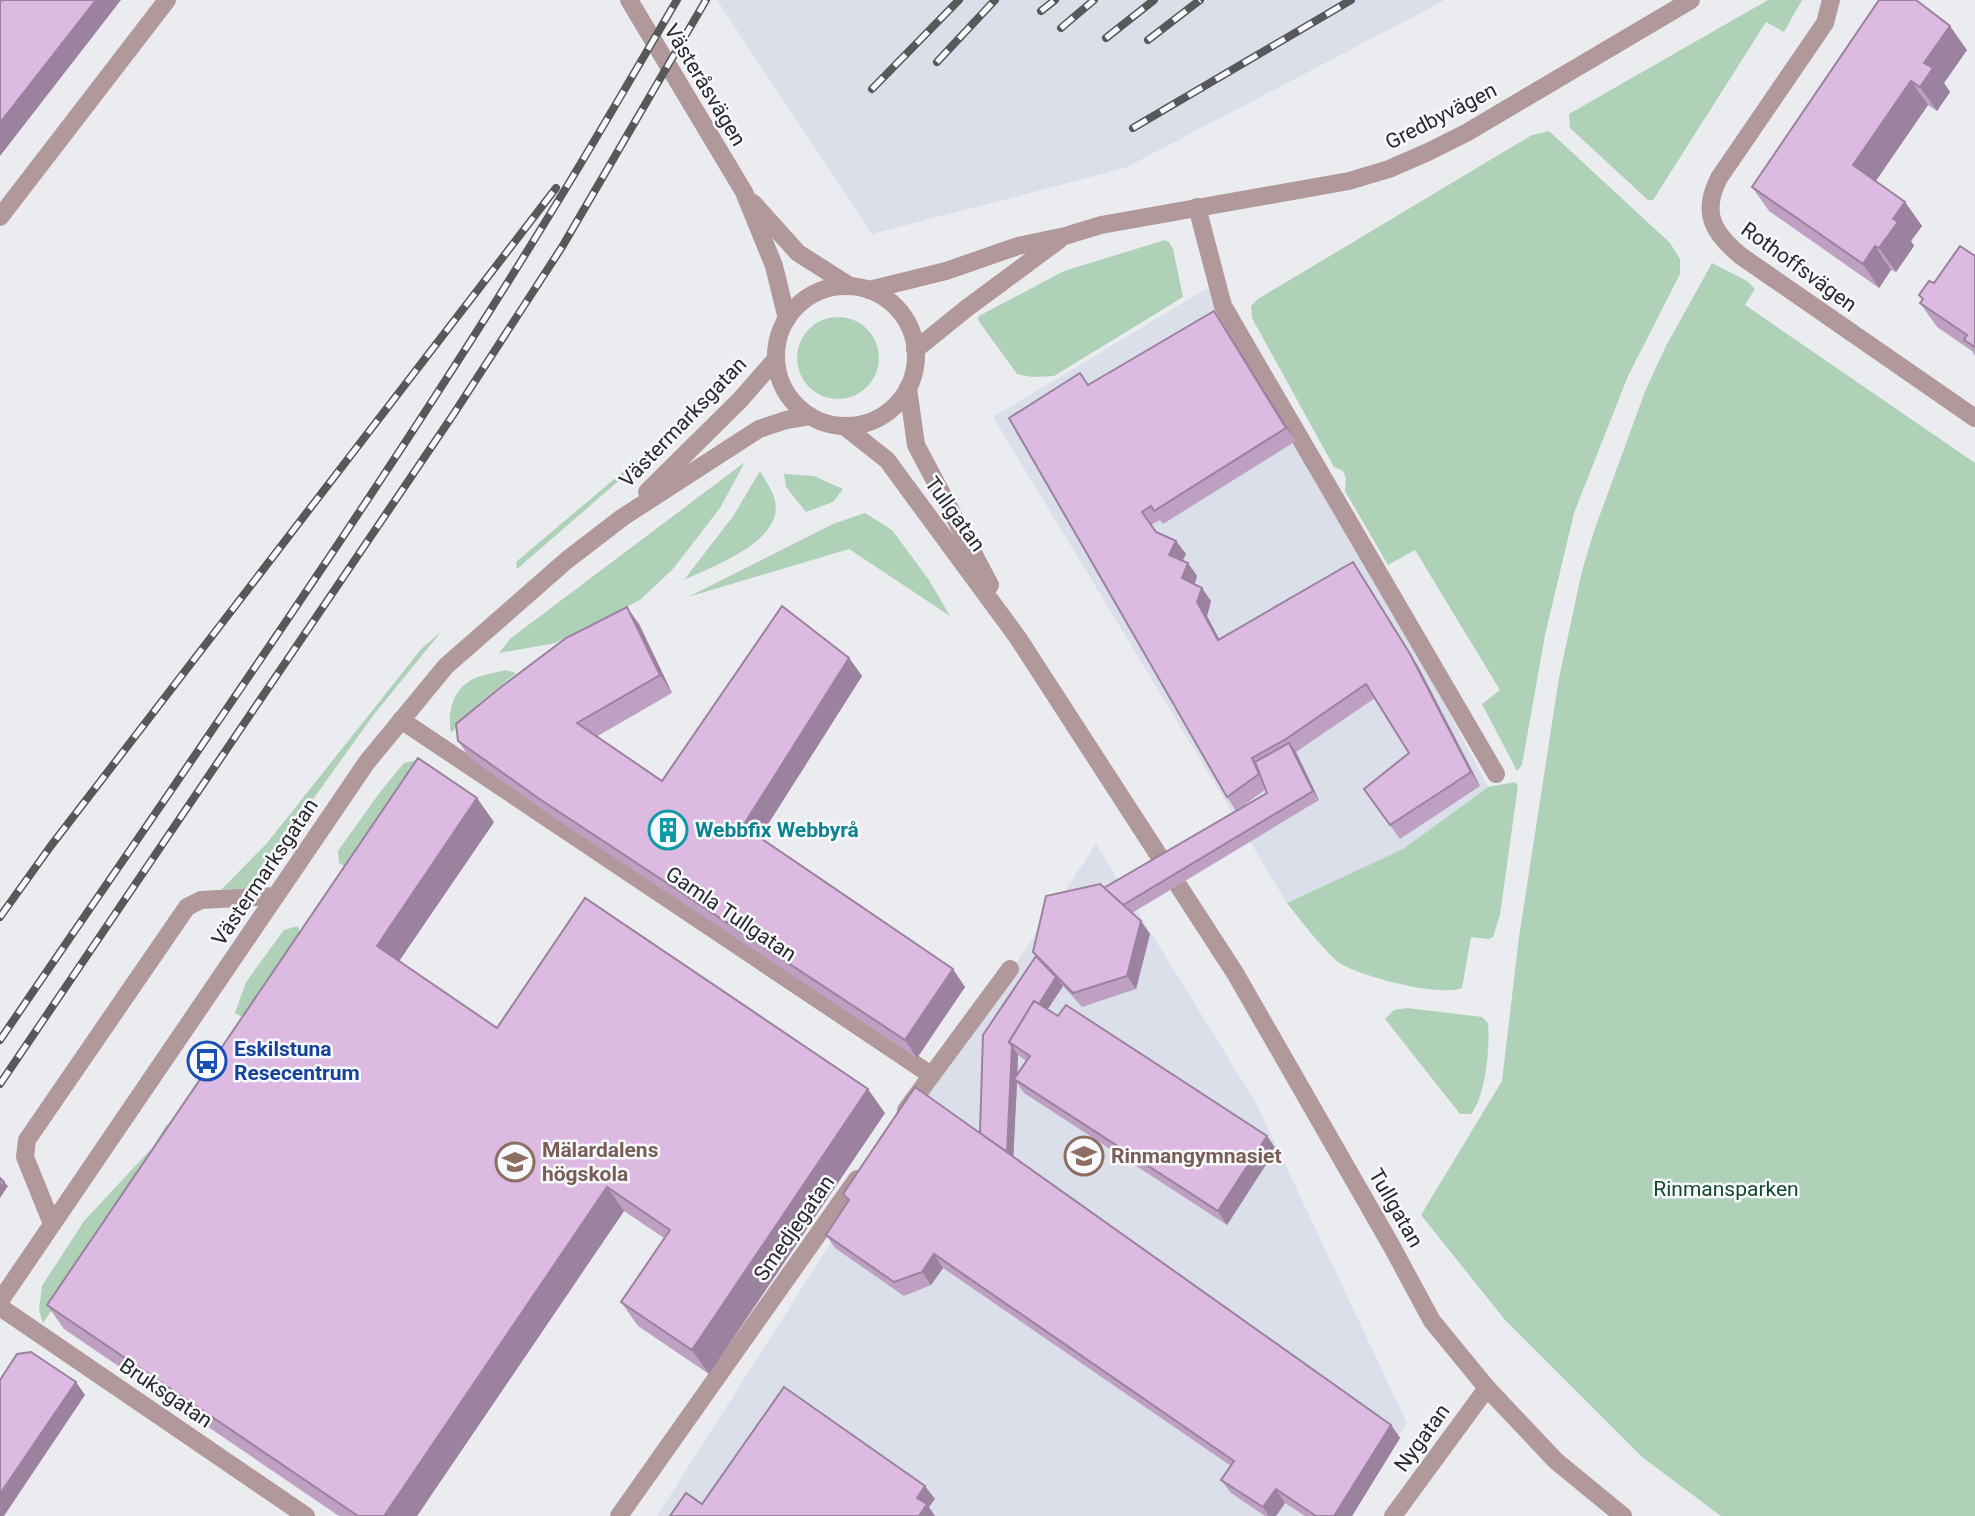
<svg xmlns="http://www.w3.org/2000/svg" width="1975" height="1516" font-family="Roboto,sans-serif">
	<rect width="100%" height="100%" fill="#eaecef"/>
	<g fill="#dadfe9">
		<polygon points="717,0 1445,0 1125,168 872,234"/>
		<polygon points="1221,280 1488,787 1403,849 1287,903 993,417"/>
		<polygon points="1096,844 1256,1103 1407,1423 1343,1516 657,1516 853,1208"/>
	</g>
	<g fill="#aed1b8">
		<polygon points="1768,0 1802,0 1784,32 1766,22 1653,200 1648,200 1570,128 1569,114"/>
		<polygon points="1549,131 1670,243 1680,259 1680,274 1628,376 1574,513 1545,635 1522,765 1517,771 1482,704 1500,690 1415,550 1388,565 1345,491 1346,478 1343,471 1334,467 1252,318 1251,306 1258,299 1532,135"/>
		<polygon points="1165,240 1169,242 1173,249 1183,297 1054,376 1032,377 1017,374 978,320 979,316 1064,271"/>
		<polygon points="1712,263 1747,281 1755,289 1745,305 1975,463 1975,1516 1721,1516 1642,1457 1505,1320 1421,1215 1502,1081 1519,937 1559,678 1582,571 1594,531 1646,389 1666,346"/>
		<circle cx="838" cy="358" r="41"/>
		<polygon points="696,410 698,412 517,569 516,562"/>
		<polygon points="745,462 720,508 673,569 640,600 555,643 499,653 511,638"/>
		<path d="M760 471C765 480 773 491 775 501 784 541 713 566 684 580L734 515Z"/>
		<polygon points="784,474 814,476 843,489 833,502 806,512 786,487"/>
		<polygon points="865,513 892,530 929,580 950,616 849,549 688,597 833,524"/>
		<polygon points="441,632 372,717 301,816 252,888 221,890 267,843 422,648"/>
		<path d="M506 670 516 673 481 702 451 733C447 712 453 689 473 679 483 674 496 673 506 670Z"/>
		<polygon points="421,759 415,772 350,870 339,863 338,851 380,792 404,763"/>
		<path d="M1515 782 1518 785 1500 915 1493 937 1489 939 1471 937 1462 988C1438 997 1364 977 1341 964 1330 958 1297 916 1287 903L1403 849 1488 787Z"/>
		<polygon points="298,926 301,939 247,1020 235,1013 246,982 284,930"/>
		<path d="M1407 1008 1482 1017 1488 1023C1490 1047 1486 1095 1471 1114H1460L1385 1019 1394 1010Z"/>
		<polygon points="167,1124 175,1129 43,1323 39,1310 42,1286 84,1221 153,1147"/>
	</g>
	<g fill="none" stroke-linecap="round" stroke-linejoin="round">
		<g stroke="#b1989a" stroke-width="18">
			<polyline points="629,0 744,192 774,266 787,319"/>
			<path d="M1831 0 1825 23 1719 178C1701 213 1713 233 1741 256L1975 418"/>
			<polyline points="753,203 798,253 850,286"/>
			<polyline points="1197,207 1223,306 1496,774"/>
			<polyline points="0,217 167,0"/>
			<circle cx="846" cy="356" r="70"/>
			<polyline points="869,290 946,271 1018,246 1065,236 1101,225 1349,181 1389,169 1428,152 1466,133 1691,0"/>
			<polyline points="915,350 967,308 1059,240"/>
			<polyline points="908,388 916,445 990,585"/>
			<polyline points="844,426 887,460 1018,638 1165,865"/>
			<polyline points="647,492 740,400 776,359"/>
			<polyline points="401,720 931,1075"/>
			<polyline points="1178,885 1235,973 1391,1245 1432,1321 1487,1388 1556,1461 1623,1516"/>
			<polyline points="906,1110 1010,969"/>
			<polyline points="52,1224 25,1157 27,1140 187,907 201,900 276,896"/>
			<polyline points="0,1301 367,762 446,666 567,560 623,517 759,429 786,420 810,416"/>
			<polyline points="0,1307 306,1516"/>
			<polyline points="619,1516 857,1179"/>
			<polyline points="1393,1516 1487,1388"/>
		</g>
		<defs>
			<g id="rail">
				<polyline points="1041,11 1055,0"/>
				<polyline points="1061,28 1094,0"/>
				<polyline points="1106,38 1154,0"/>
				<polyline points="1148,40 1200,0"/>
				<polyline points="937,62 995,0"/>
				<polyline points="872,89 959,0"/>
				<polyline points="1133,128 1351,0"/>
				<polyline points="0,917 50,847 556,188"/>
				<path d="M0 1040C193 757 392 475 569 183 606 122 641 61 677 0"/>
				<polyline points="0,1084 453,415 562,247 706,0"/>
			</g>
		</defs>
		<use href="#rail" stroke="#57585a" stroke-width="8"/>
		<use href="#rail" stroke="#f8f9fd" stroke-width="5" stroke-dasharray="16" stroke-linecap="butt"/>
	</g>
	<g fill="#bea0c2" fill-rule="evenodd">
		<polygon points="1879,0 1967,50 1944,83 1950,92 1937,111 1928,105 1876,181 1905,202 1922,226 1911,241 1914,246 1896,272 1891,270 1879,288 1769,211 1752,187"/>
		<polygon points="1975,256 1975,356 1972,351 1937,327 1920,303 1922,300 1919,295 1934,283"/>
		<path d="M1223 324 1296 441 1163 524 1160 520 1151 525 1156 532 1176 541 1186 554 1182 561 1197 576 1195 584 1211 601 1207 616 1219 639 1362 575 1419 668 1480 786 1400 839 1364 789 1409 753 1375 698 1296 752 1319 800 1132 913 1150 934 1136 989 1082 1007 1063 986 1047 1010 1267 1136 1276 1149 1227 1225 1024 1093 1017 1083 1013 1156 1391 1425 1400 1438 1352 1516H1305L1285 1503 1276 1516H1265L1231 1493 1221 1480 1231 1466 943 1268 931 1285 904 1296 835 1248 826 1235 848 1201 843 1194 980 1133 1036 956 1033 952 1104 888 1267 793 1266 789 1236 811 1227 797 1088 385ZM1018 1055 1026 1061 1017 1075Z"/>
		<polygon points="639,624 672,693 596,737 662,781 849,658 862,676 760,837 965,987 917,1058 553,817 470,758 458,741"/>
		<polygon points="494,822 399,961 497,1028 885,1113 709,1374 638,1326 621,1302 664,1238 624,1211 417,1516 339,1516 64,1329 47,1305"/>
	</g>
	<g fill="#9b829e">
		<polygon points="96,0 121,0 0,156 0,123"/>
		<polygon points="1950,26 1967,50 1944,83 1950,92 1937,111 1920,87 1924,63"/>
		<polygon points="1911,81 1928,105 1870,189 1853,165"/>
		<polygon points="1905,202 1922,226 1911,241 1914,246 1896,272 1879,248 1893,219"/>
		<polygon points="1875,246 1891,270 1879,288 1863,264"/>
		<polygon points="1214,311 1223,324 1296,441 1286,428"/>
		<polygon points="1176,541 1186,554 1179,568 1169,555"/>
		<polygon points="1353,562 1419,668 1480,786 1471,772"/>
		<polygon points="1188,563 1197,576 1192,592 1182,578"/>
		<polygon points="1202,588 1211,601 1207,616 1227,654 1218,640 1197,602"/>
		<polygon points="627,607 639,624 672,693 660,675"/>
		<polygon points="849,658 862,676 756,843 743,826"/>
		<polygon points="1289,743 1296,752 1319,800 1313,791"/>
		<polygon points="477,798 494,822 393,970 377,946"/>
		<polygon points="1141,921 1150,934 1136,989 1127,976"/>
		<polygon points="953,969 965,987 917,1058 905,1040"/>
		<polygon points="1056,977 1063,986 1021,1050 1013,1044"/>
		<polygon points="1012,1046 1018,1055 1017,1081 1014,1079 1017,1083 1013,1164 1006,1155"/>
		<polygon points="868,1089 885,1113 709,1374 692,1350"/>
		<polygon points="1267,1136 1276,1149 1227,1225 1218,1211"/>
		<polygon points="4,1182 8,1186 0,1198 0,1188"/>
		<polygon points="607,1187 624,1211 417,1516 384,1516"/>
		<polygon points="934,1254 943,1268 931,1285 922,1272"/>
		<polygon points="76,1382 85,1395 4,1516 0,1516 0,1494"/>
		<polygon points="1391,1425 1400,1438 1352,1516 1334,1516"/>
		<polygon points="925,1486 935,1499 929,1507 935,1516 919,1516 917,1498"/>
		<polygon points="1276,1489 1285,1503 1276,1516 1269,1516 1263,1507"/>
	</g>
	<g fill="#ddbae1" stroke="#9b829e" stroke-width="2">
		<polygon points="2,0 96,0 0,123 0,2"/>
		<polygon points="1879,0 1916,0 1950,26 1924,63 1933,68 1920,87 1911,81 1853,165 1905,202 1893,219 1898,222 1879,248 1875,246 1863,264 1752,187"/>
		<polygon points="1960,246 1975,256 1975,347 1964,340 1967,335 1920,303 1923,299 1919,295 1929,281 1934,283"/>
		<polygon points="1214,311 1286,428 1154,511 1151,506 1142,512 1156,532 1176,541 1169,555 1188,563 1182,578 1202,588 1197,602 1218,640 1353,562 1410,654 1471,772 1390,825 1364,789 1409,753 1366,684 1286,739 1252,758 1259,774 1227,797 1009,418 1080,373 1088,385"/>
		<polygon points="782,606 849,658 743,826 953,969 905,1040 541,800 458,741 456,724 501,687 566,638 627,607 660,675 577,723 662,781"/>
		<polygon points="1289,743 1313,791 1123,905 1104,888 1267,793 1255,762"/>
		<polygon points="418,758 477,798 377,946 497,1028 585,898 868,1089 692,1350 621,1302 670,1230 607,1187 384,1516 358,1516 47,1305"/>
		<polygon points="1100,884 1141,921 1127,976 1073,993 1033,952 1046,896"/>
		<polygon points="1036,956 1056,977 1039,1004 1034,1001 1009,1042 1012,1046 1007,1152 980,1133 983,1035"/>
		<polygon points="1034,1001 1058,1016 1066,1005 1267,1136 1218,1211 1014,1079 1030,1056 1009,1042"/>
		<polygon points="915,1087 1391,1425 1334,1516 1316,1516 1276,1489 1263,1507 1221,1480 1234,1461 934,1254 922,1272 894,1282 826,1235 849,1200 843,1194"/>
		<polygon points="0,1178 4,1182 0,1188"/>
		<polygon points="31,1352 76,1382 0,1494 0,1380 17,1354"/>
		<polygon points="784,1387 925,1486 917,1498 927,1504 919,1516 670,1516 686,1493 702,1504"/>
	</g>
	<defs>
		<symbol id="building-ring" viewBox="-11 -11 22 22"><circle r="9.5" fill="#f8f9fd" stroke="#0f9aa8" stroke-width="1.5"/><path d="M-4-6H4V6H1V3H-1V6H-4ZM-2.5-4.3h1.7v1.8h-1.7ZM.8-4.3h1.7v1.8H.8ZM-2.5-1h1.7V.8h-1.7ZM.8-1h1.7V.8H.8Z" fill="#0f9aa8"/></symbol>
		<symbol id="bus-ring" viewBox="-11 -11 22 22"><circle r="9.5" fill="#f8f9fd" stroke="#1a4fb4" stroke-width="1.5"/><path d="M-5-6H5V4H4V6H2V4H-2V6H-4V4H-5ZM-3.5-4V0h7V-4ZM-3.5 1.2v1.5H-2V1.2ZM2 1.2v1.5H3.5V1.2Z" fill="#1a4fb4"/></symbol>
		<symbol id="school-ring" viewBox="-11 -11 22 22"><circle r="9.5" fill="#f8f9fd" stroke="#8d6e63" stroke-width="1.5"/><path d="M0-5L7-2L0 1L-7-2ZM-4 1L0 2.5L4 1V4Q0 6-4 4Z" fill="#8d6e63"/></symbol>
		<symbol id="university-ring" viewBox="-11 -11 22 22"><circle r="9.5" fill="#f8f9fd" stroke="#8d6e63" stroke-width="1.5"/><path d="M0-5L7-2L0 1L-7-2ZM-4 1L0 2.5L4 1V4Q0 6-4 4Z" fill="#8d6e63"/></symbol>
	</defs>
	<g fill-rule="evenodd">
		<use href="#building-ring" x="646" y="808" width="44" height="44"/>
		<use href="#bus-ring" x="185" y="1039" width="44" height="44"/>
		<use href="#school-ring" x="1062" y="1134" width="44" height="44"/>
		<use href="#university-ring" x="493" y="1140" width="44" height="44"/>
	</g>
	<g text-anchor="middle" stroke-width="5" stroke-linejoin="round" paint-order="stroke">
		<g font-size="21" fill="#2a2a2c" stroke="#f8f9fd">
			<text transform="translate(705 85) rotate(59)" y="7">Västeråsvägen</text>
			<text transform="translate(1441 116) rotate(-27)" y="7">Gredbyvägen</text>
			<text transform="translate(1799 267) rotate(36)" y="7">Rothoffsvägen</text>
			<text transform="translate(683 422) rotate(-46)" y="7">Västermarksgatan</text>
			<text transform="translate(955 514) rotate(54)" y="7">Tullgatan</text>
			<text transform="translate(265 872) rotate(-56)" y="7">Västermarksgatan</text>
			<text transform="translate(731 914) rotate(34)" y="7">Gamla Tullgatan</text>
			<text transform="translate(1396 1208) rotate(60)" y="7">Tullgatan</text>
			<text transform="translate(794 1228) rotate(-55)" y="7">Smedjegatan</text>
			<text transform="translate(166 1393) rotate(34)" y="7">Bruksgatan</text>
			<text transform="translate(1422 1438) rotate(-54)" y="7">Nygatan</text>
		</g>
		<g font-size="21" font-weight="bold" fill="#0d838f" stroke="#f8f9fd" text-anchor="start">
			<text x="695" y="837">Webbfix Webbyrå</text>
		</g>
		<g font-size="21" font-weight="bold" fill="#164399" stroke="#f8f9fd" text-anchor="start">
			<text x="234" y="1056">Eskilstuna<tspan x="234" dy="24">Resecentrum</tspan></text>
		</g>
		<g font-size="21" font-weight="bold" fill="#785e54" stroke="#f8f9fd" text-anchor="start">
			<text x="542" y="1157">Mälardalens<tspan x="542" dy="24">högskola</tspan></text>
			<text x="1111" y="1163">Rinmangymnasiet</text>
		</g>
		<g font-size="21" fill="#144a2b" stroke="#f8f9fd">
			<text x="1726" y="1196">Rinmansparken</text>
		</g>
	</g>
</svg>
